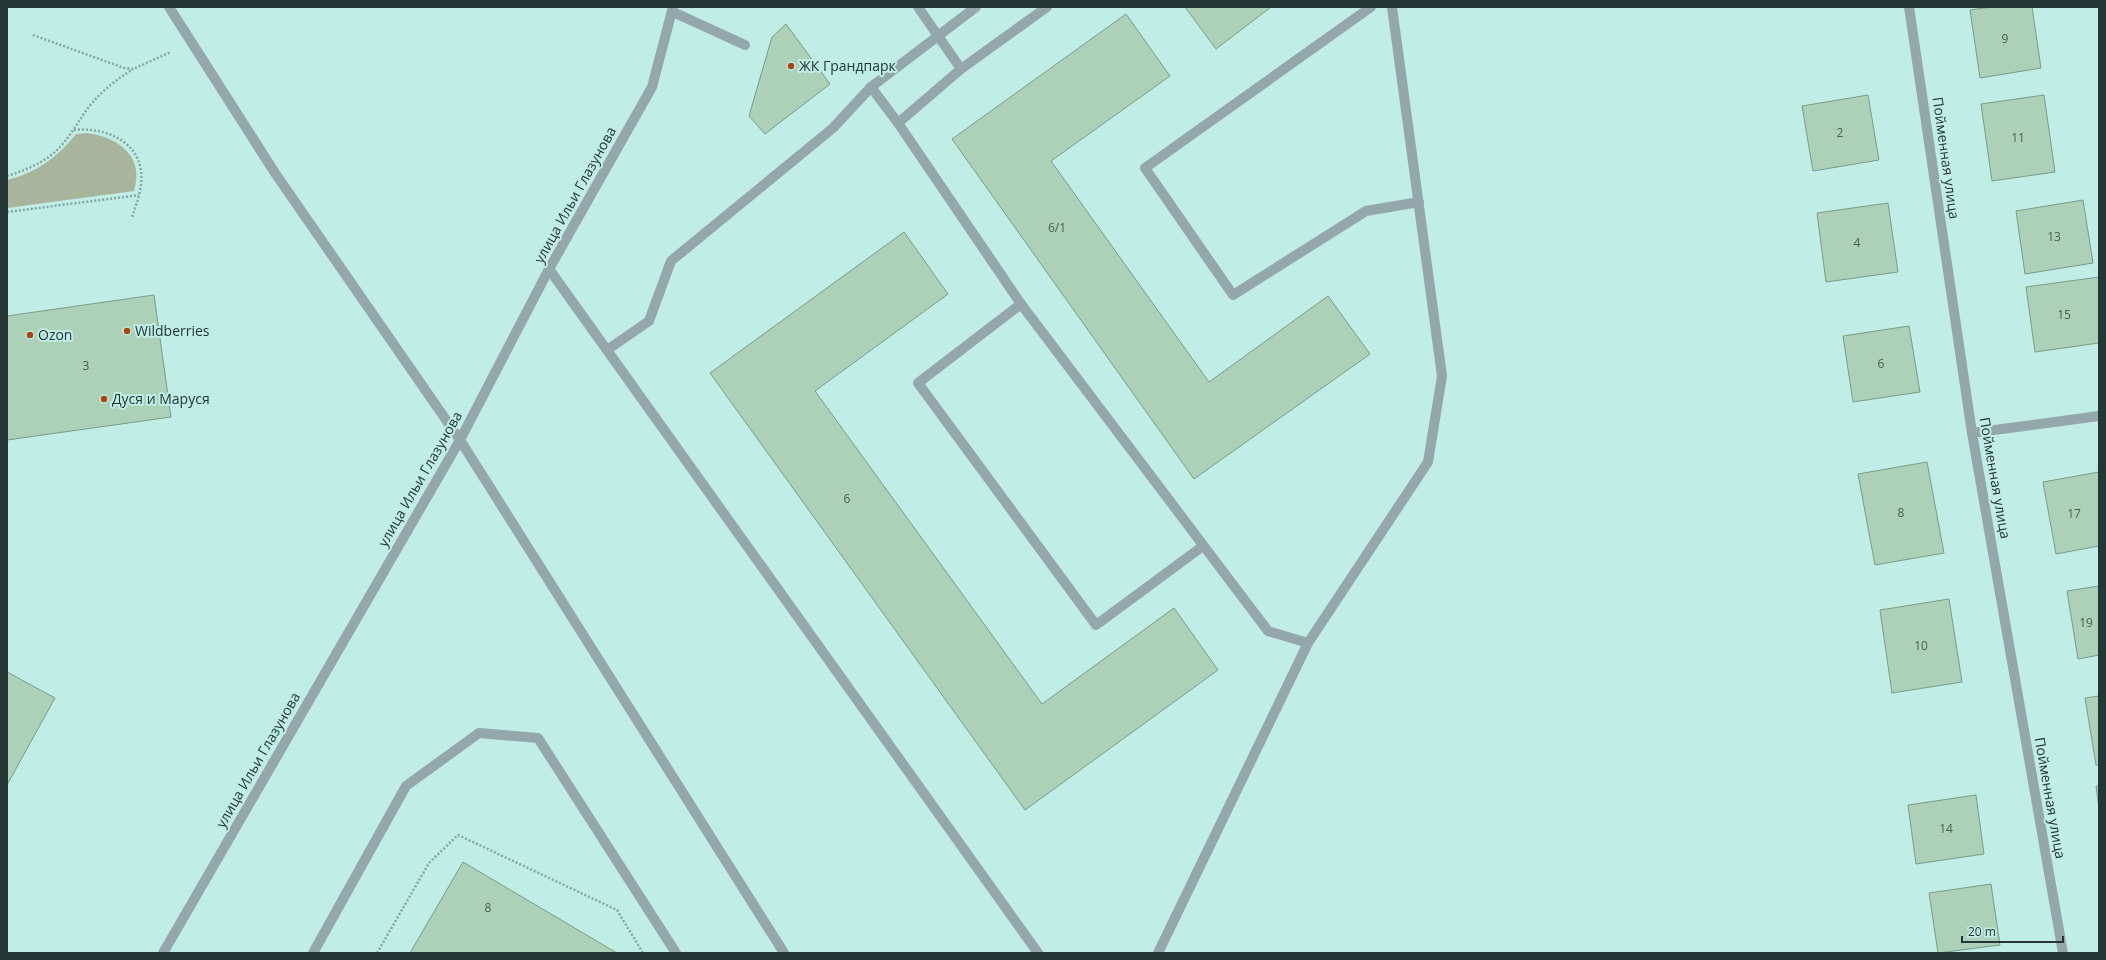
<svg xmlns="http://www.w3.org/2000/svg" width="2106" height="960" font-family="'Open Sans',sans-serif">
	<rect width="100%" height="100%" fill="#c0ede6"/>
	<path fill="#a9b49c" d="M87 133C118 137 145 156 134 191L7 208V180C36 173 58 157 76 134Z"/>
	<g fill="#acd1b8" stroke="#7b9b86">
		<polygon points="1185,7 1271,7 1216,49"/>
		<polygon points="1991,7 2032,7 2041,68 1980,78 1970,10"/>
		<polygon points="1126,14 1170,76 1051,161 1209,382 1328,296 1370,354 1194,479 952,139"/>
		<polygon points="786,24 830,84 765,134 749,116 772,37"/>
		<polygon points="1868,95 1879,160 1813,171 1802,106"/>
		<polygon points="2044,95 2055,172 1992,181 1981,104"/>
		<polygon points="2083,200 2093,263 2025,274 2016,211"/>
		<polygon points="1888,203 1898,272 1826,282 1817,213"/>
		<polygon points="904,232 948,294 815,391 1042,704 1174,608 1218,670 1025,810 710,373"/>
		<polygon points="2099,277 2099,343 2035,352 2026,287"/>
		<polygon points="154,295 171,417 7,440 7,316"/>
		<polygon points="1909,326 1920,392 1853,402 1843,336"/>
		<polygon points="1927,462 1944,553 1875,565 1858,474"/>
		<polygon points="2099,472 2099,546 2056,554 2043,482"/>
		<polygon points="2099,586 2099,655 2078,659 2067,591"/>
		<polygon points="1949,599 1962,682 1892,693 1880,610"/>
		<polygon points="7,672 55,698 7,785"/>
		<polygon points="2099,696 2099,765 2096,765 2085,698"/>
		<polygon points="2096,786 2099,786 2099,808"/>
		<polygon points="1976,795 1984,854 1916,864 1908,805"/>
		<polygon points="463,862 617,953 410,953"/>
		<polygon points="1991,884 2000,945 1938,953 1929,893"/>
	</g>
	<g fill="none" stroke-linecap="round" stroke-linejoin="round">
		<g stroke="#84a7a1" stroke-width="2.5" stroke-dasharray="2 2" stroke-linecap="butt">
			<polyline points="33,35 124,68 133,69 171,52"/>
			<path d="M74 130C102 127 137 139 141 171 143 187 137 203 132 217"/>
			<path d="M7 176C26 170 46 162 60 147 70 136 77 124 85 112 98 94 114 81 133 69"/>
			<polyline points="7,212 139,195"/>
			<polyline points="377,953 429,863 458,835 617,910 643,953"/>
		</g>
		<g stroke="#94a7ab" stroke-width="10">
			<polyline points="169,7 275,173 460,440"/>
			<polyline points="918,7 961,69"/>
			<polyline points="1371,7 1145,168 1233,295 1366,211 1419,202"/>
			<polyline points="673,12 745,45"/>
			<polyline points="871,87 898,123 1021,304 1268,631 1308,643"/>
			<polyline points="898,123 961,69 1047,7"/>
			<polyline points="549,269 1038,953"/>
			<polyline points="1021,304 918,383 1096,625 1203,546"/>
			<polyline points="607,350 649,321 671,261 833,128 871,87 976,7"/>
			<polyline points="313,953 406,786 479,733 538,738 676,953"/>
			<polyline points="1158,953 1308,643 1428,462 1442,376 1392,7"/>
		</g>
		<g stroke="#94a7ab" stroke-width="10">
			<polyline points="1909,7 1972,433 2063,953"/>
			<polyline points="1972,433 2099,416"/>
			<polyline points="460,440 784,953"/>
			<polyline points="163,953 460,440 549,269 652,87 673,7"/>
		</g>
	</g>
	<g fill="#a94413" stroke="#c0ede6" stroke-width="1.5">
		<circle cx="791" cy="66" r="4"/>
		<circle cx="127" cy="331" r="4"/>
		<circle cx="30" cy="335" r="4"/>
		<circle cx="104" cy="399" r="4"/>
	</g>
	<g text-anchor="middle" stroke-width="4" stroke-linejoin="round" paint-order="stroke">
		<g font-size="12" fill="#475e55">
			<text x="2005" y="43">9</text>
			<text x="1840" y="137">2</text>
			<text x="2018" y="142">11</text>
			<text x="1057" y="232">6/1</text>
			<text x="2054" y="241">13</text>
			<text x="1857" y="247">4</text>
			<text x="2064" y="319">15</text>
			<text x="1881" y="368">6</text>
			<text x="86" y="370">3</text>
			<text x="847" y="503">6</text>
			<text x="1901" y="517">8</text>
			<text x="2074" y="518">17</text>
			<text x="2086" y="627">19</text>
			<text x="1921" y="650">10</text>
			<text x="1946" y="833">14</text>
			<text x="488" y="912">8</text>
		</g>
		<g font-size="14" fill="#253734" stroke="#c0ede6" text-anchor="start">
			<text x="799" y="71">ЖК Грандпарк</text>
			<text x="135" y="336">Wildberries</text>
			<text x="38" y="340">Ozon</text>
			<text x="112" y="404">Дуся и Маруся</text>
		</g>
		<g font-size="14" fill="#253734" stroke="#c0ede6">
			<text transform="translate(1946 158) rotate(82)" y="5">Пойменная улица</text>
			<text transform="translate(575 195) rotate(-61)" y="5">улица Ильи Глазунова</text>
			<text transform="translate(1995 478) rotate(80)" y="5">Пойменная улица</text>
			<text transform="translate(420 479) rotate(-60)" y="5">улица Ильи Глазунова</text>
			<text transform="translate(258 760) rotate(-60)" y="5">улица Ильи Глазунова</text>
			<text transform="translate(2050 798) rotate(80)" y="5">Пойменная улица</text>
		</g>
	</g>
	<rect width="2106" height="960" fill="none" stroke="#253734" stroke-width="16"/>
	<path d="M1962 936v6h101v-6" fill="none" stroke="#253734" stroke-width="2"/>
	<text x="1968" y="936" font-size="12" fill="#253734" stroke="#c0ede6" stroke-width="3" paint-order="stroke">20 m</text>
</svg>
